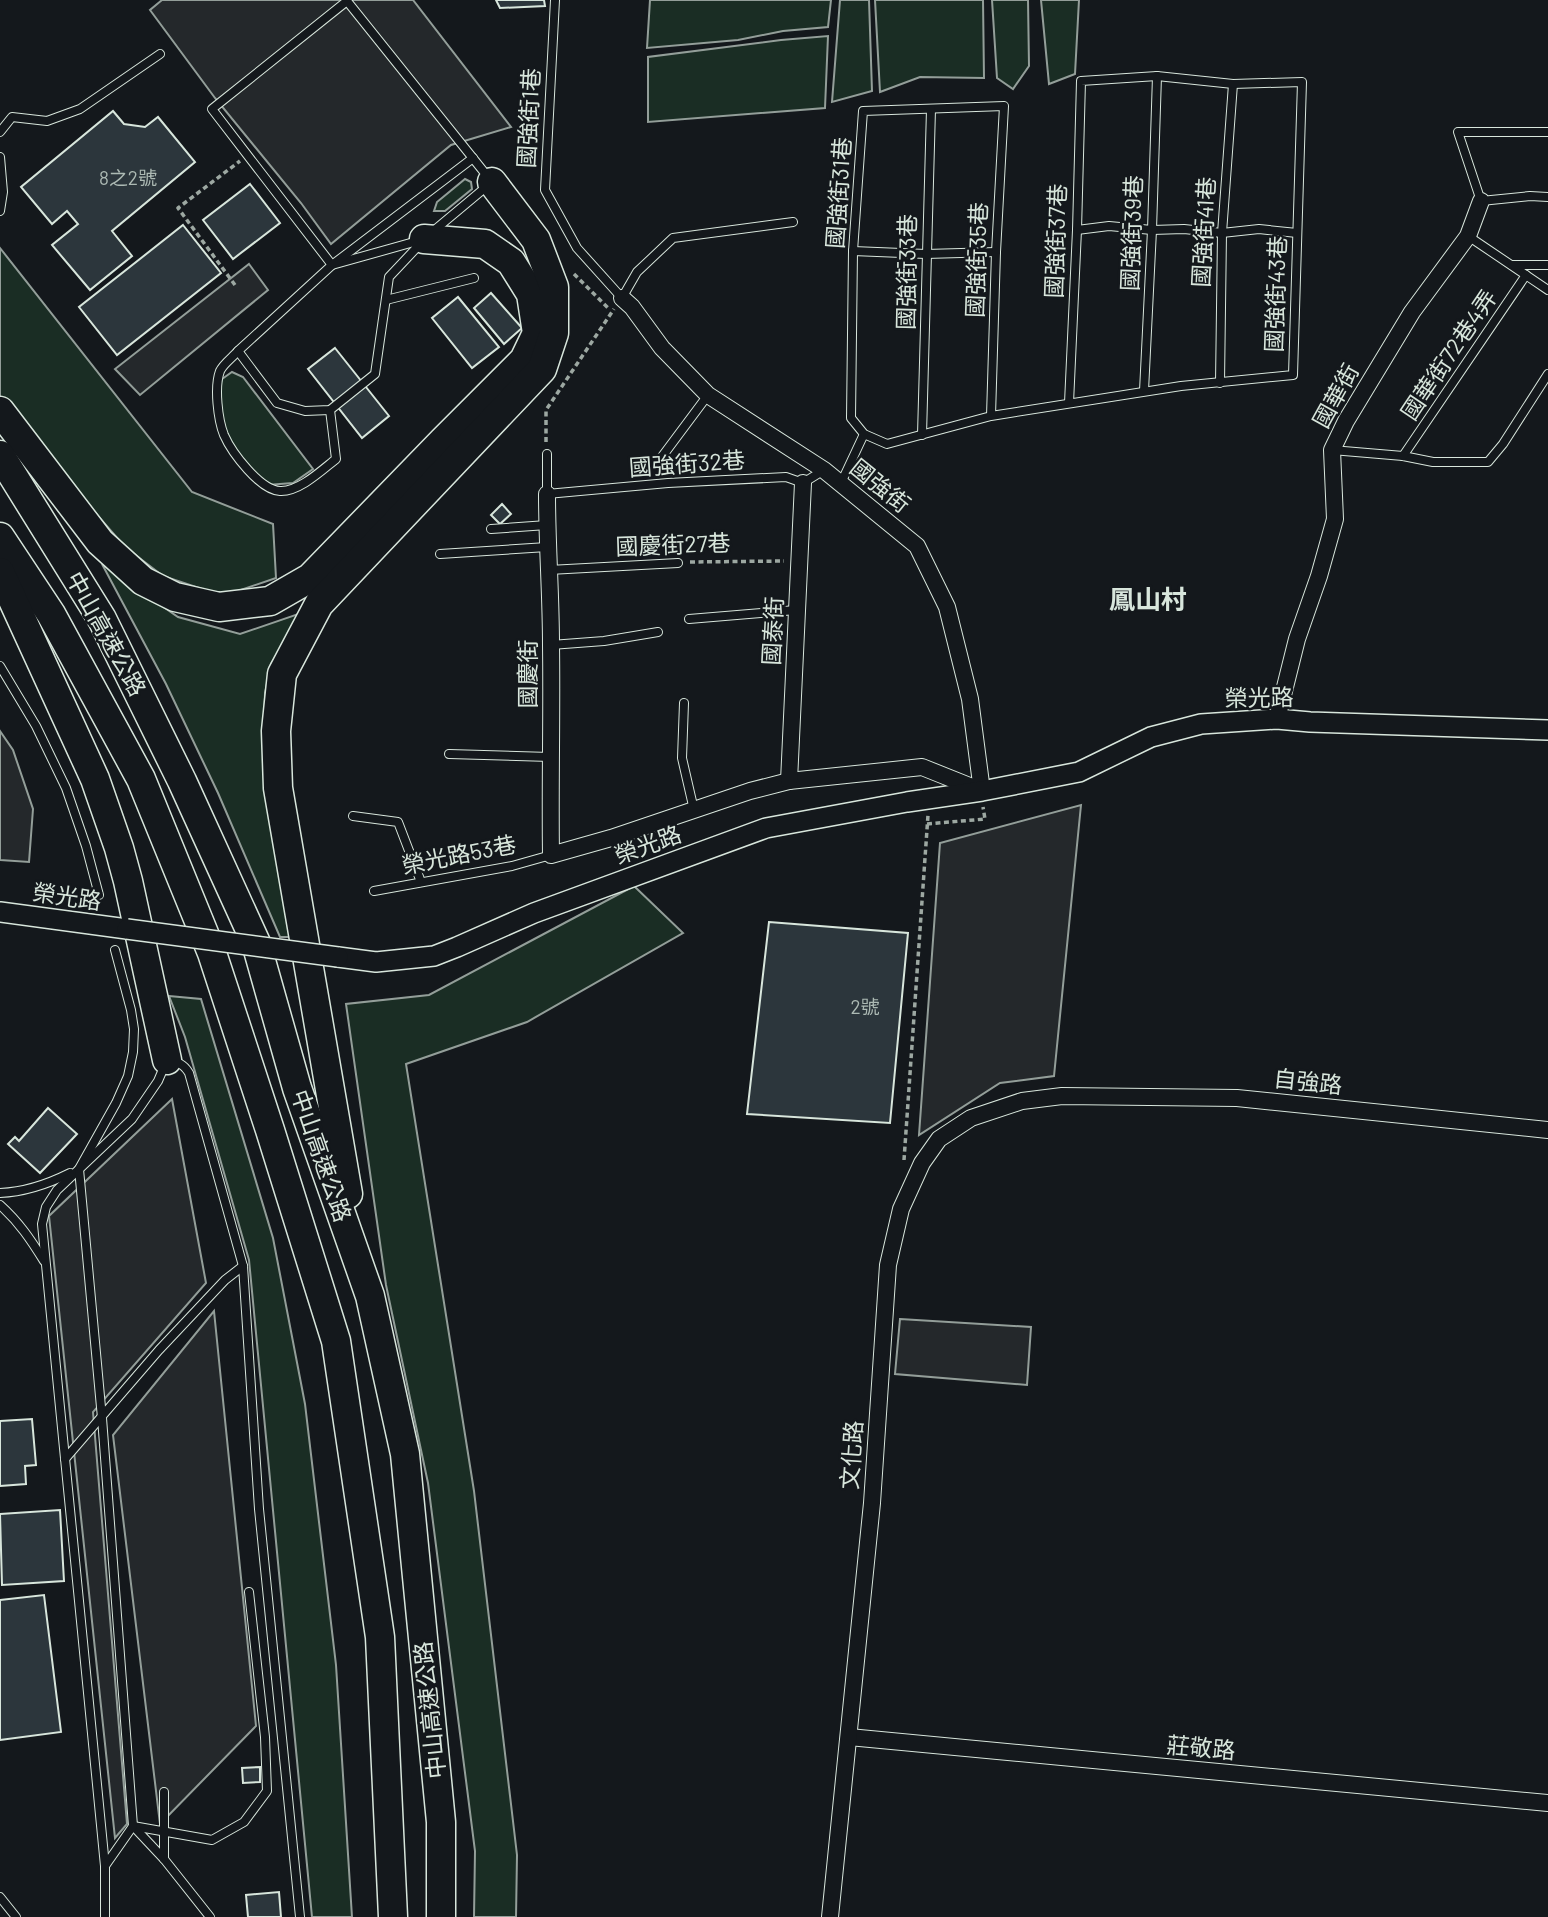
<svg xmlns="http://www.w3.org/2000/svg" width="1548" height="1917" font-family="Barlow,'Noto Sans TC',sans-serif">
	<rect width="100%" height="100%" fill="#14181c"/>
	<g fill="#1a2d24" stroke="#939e99" stroke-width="2">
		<polygon points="650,0 831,0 828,27 783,31 738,40 647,48"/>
		<polygon points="840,0 869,0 872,91 832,102"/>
		<polygon points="875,0 983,0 984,78 920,77 880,92"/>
		<polygon points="992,0 1028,0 1029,66 1013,89 997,78"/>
		<polygon points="1041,0 1079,0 1075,74 1049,84"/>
		<polygon points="828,36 825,108 648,122 648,57 781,40"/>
		<polygon points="465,179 471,182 472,189 445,211 434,211 437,202"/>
		<polygon points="0,248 192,492 273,524 276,578 223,596 163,576 125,547 0,403"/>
		<path d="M232 372 243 377 313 469 293 483 267 485C240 463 219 437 217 401 217 394 220 386 222 379Z"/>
		<polygon points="102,564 178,617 240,634 304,612 271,664 265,693 263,758 270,823 294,937 280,937 218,793 166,684"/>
		<polygon points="634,886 683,933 527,1022 406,1064 474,1491 517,1855 516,1917 474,1917 475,1851 428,1483 386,1285 346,1004 429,995"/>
		<polygon points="169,996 201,999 273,1238 305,1404 336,1665 352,1917 312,1917 249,1260 185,1037"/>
	</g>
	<g fill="#24282b" stroke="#939e99" stroke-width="2">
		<polygon points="162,0 413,0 511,127 451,145 331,244 301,203 215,98 150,10"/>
		<polygon points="249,264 268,290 140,395 115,369"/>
		<polygon points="0,731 13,750 33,809 29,862 0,860"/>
		<polygon points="1081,805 1054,1076 1000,1083 919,1135 940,843"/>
		<polygon points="172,1099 206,1283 93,1412 127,1824 115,1838 49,1216"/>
		<polygon points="214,1311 256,1726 160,1824 113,1435"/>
		<polygon points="900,1319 1031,1327 1027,1385 895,1374"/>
	</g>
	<g fill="#2c363c" stroke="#d8e6dc" stroke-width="2">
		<polygon points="496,0 544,0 545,6 500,8"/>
		<polygon points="113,111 124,124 145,127 158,117 195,162 112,231 132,256 90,290 52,245 78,224 67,211 52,224 21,187"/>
		<polygon points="250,184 280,223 233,259 203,220"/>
		<polygon points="183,225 221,273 117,355 79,307"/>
		<polygon points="491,293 522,328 504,344 474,308"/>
		<polygon points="458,297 499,347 472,368 432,318"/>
		<polygon points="335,348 389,416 362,438 308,369"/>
		<polygon points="502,504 511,514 500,524 491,515"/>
		<polygon points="769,922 908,933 890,1123 747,1114"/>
		<polygon points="48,1108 77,1134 40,1173 8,1144 15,1137 19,1141"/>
		<polygon points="32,1419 36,1465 25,1466 26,1484 0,1486 0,1421"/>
		<polygon points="60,1510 64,1581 2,1585 0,1514"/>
		<polygon points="44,1595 61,1732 0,1740 0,1600"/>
		<polygon points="260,1767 260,1782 243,1783 242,1768"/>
		<polygon points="279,1892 281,1917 248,1917 246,1895"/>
	</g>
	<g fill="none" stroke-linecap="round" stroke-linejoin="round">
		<defs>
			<g id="service">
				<polyline points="555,0 545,190 577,248 622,298 637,272 673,238 793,222"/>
				<polyline points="0,132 12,117 47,121 80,109 160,54"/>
				<polyline points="1548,132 1458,132 1481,201 1530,196 1548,197"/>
				<polyline points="0,157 3,192 0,211"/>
				<polyline points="1077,230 1109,226 1152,230 1184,229 1222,233 1259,229 1297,233"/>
				<polyline points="1468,236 1548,290"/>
				<polyline points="421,240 332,265 212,109 347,1 492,182 431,233"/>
				<polyline points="422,242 389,277 375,374 330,410 305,411 277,403 238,351 332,265 473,158"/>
				<polyline points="853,251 926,254 996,252"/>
				<polyline points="1512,265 1548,265"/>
				<polyline points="386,300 474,278"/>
				<path d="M238 351C233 357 223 364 220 371 214 387 218 420 224 435 232 453 260 490 280 491 299 492 322 470 336 459L330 410"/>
				<polyline points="1220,383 1222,233 1233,84"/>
				<polyline points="1144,391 1152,230 1157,76"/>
				<polyline points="991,416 996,252 1004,106 863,111 853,251 851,418 864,434 887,444 991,416 1181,386 1293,375 1302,82 1233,84 1157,76 1081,81 1077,230 1069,403"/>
				<polyline points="922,435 931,109"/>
				<polyline points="1332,450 1403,456 1433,462 1488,462 1503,444 1548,374"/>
				<polyline points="547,454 547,494 668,483 786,477 803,483 824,470"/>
				<polyline points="1403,456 1526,275"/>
				<polyline points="658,462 708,395"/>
				<polyline points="841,483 864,434"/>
				<polyline points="491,529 547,525"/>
				<polyline points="440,554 547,547"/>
				<polyline points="549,570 678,563"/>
				<polyline points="689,619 796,610"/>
				<polyline points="551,645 604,641 658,632"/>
				<polyline points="0,666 36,726 66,788 86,846 99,895"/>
				<polyline points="684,703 682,758 694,810"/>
				<polyline points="449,754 550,757"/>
				<polyline points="353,816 398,822 421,882"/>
				<polyline points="374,891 512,866 551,855"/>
				<path d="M0 1193C25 1192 48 1184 70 1173"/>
				<path d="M0 1205C19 1222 31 1240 44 1261"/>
				<polyline points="65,1459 159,1350 225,1280 243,1266"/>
				<polyline points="133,1826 212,1840 244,1822 267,1791 265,1737 249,1592"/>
				<polyline points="133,1826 164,1859 210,1917"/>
				<polyline points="164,1859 164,1792"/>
				<path d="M105 1866 42 1224 46 1207 57 1190 132 1119 158 1081 167 1060C177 1062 183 1063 189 1073L243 1266 259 1509 300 1917"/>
				<polyline points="0,1897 16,1917"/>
				<polyline points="105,1917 105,1866 133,1826 102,1418 79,1169 116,1103 128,1076 133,1052 134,1029 131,1010 115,950"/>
			</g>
			<g id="minor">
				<path d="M547 494C547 545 551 595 551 645 552 715 550 785 551 855L611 838 750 791 789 781 922 767 982 791 970 699 947 607 917 546 824 470 708 395 662 348 632 307 622 298"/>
				<polyline points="1277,719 1297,639 1319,576 1335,519 1332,450 1346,421 1412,312 1468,236 1481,201"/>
				<polyline points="789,781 803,483"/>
				<polyline points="849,1737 1548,1803"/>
				<polyline points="830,1917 872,1503 888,1265 901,1209 922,1163 939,1139 971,1118 1022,1101 1062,1096 1237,1098 1548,1130"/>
			</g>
			<g id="tertiary">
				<polyline points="0,912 127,929"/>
				<polyline points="338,957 376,962 434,956 457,947 534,913 766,828 907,802 982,791 1079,772 1151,737 1201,724 1277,719 1310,722 1548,730"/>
			</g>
			<g id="motorway">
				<polyline points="0,411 100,542 143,581 175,597 219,607 270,601 310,578 443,441 524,360 537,333 531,294 511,262 485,244 424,239"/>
				<polyline points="0,455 102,619 182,781 256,943 297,1088 370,1296 405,1454 441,1822 441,1917"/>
				<polyline points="0,537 51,614 141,779 212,953 270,1130 336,1341 380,1637 393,1917"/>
				<polyline points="0,572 95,779 119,848 128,881 167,1060"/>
				<polyline points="348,1194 278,788 276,731 282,674 319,604 542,369 554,333 554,287 536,240 492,182"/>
			</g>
		</defs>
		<use href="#service" stroke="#d8e6dc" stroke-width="10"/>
		<use href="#minor" stroke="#d8e6dc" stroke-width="18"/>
		<use href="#tertiary" stroke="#d8e6dc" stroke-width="22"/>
		<use href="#motorway" stroke="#d8e6dc" stroke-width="31"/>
		<g stroke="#9da8a2" stroke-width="3.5" stroke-dasharray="5 3.5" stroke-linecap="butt">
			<polyline points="574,274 608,308"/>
			<polyline points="235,285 178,208 240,161"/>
			<polyline points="546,442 546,410 614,309"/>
			<polyline points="690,562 784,561"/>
			<polyline points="927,824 985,819 983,807"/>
			<polyline points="904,1160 928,815"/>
		</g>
		<use href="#service" stroke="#14181c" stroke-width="8"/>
		<use href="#minor" stroke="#14181c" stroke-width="16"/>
		<use href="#tertiary" stroke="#14181c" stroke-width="19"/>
		<use href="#motorway" stroke="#14181c" stroke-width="28"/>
		<defs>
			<polyline id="tertiary-bridge" points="127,929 338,957"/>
		</defs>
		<use href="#tertiary-bridge" stroke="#d8e6dc" stroke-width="22" stroke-linecap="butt"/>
		<use href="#tertiary-bridge" stroke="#14181c" stroke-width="19"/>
	</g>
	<g text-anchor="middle" stroke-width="5" stroke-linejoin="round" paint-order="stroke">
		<g font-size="19" fill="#adbab4">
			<text x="128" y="185">8之2號</text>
			<text x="865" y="1014">2號</text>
		</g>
		<g font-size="23" fill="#d8e6dc" stroke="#14181c">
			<text transform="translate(529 118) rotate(-87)" y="8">國強街1巷</text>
			<text transform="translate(839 193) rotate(-86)" y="8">國強街31巷</text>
			<text transform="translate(1204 232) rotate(-87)" y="8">國強街41巷</text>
			<text transform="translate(1132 233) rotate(-88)" y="8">國強街39巷</text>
			<text transform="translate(1056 241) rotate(-88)" y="8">國強街37巷</text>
			<text transform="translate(977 260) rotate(-88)" y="8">國強街35巷</text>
			<text transform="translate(907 272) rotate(-89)" y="8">國強街33巷</text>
			<text transform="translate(1276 294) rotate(-88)" y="8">國強街43巷</text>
			<text transform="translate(1449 355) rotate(-56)" y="8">國華街72巷4弄</text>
			<text transform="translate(1336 396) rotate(-61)" y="8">國華街</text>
			<text transform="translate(687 464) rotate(-4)" y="8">國強街32巷</text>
			<text transform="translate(880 486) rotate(39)" y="8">國強街</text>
			<text transform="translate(673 545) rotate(-2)" y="8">國慶街27巷</text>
			<text transform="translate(773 631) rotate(-87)" y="8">國泰街</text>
			<text transform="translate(106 634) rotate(61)" y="8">中山高速公路</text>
			<text transform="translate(528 674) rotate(-90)" y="8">國慶街</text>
			<text transform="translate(1259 698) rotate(-1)" y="8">榮光路</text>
			<text transform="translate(648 845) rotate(-20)" y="8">榮光路</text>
			<text transform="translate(459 855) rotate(-11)" y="8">榮光路53巷</text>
			<text transform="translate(67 897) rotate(8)" y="8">榮光路</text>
			<text transform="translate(1308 1082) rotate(6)" y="8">自強路</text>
			<text transform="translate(321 1156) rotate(71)" y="8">中山高速公路</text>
			<text transform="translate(852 1455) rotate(-86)" y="8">文化路</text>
			<text transform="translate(430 1710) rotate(-96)" y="8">中山高速公路</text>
			<text transform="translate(1201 1748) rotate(5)" y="8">莊敬路</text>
		</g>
		<g font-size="26" font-weight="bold" fill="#d8e6dc" stroke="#14181c">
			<text x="1148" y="609">鳳山村</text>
		</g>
	</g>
</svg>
